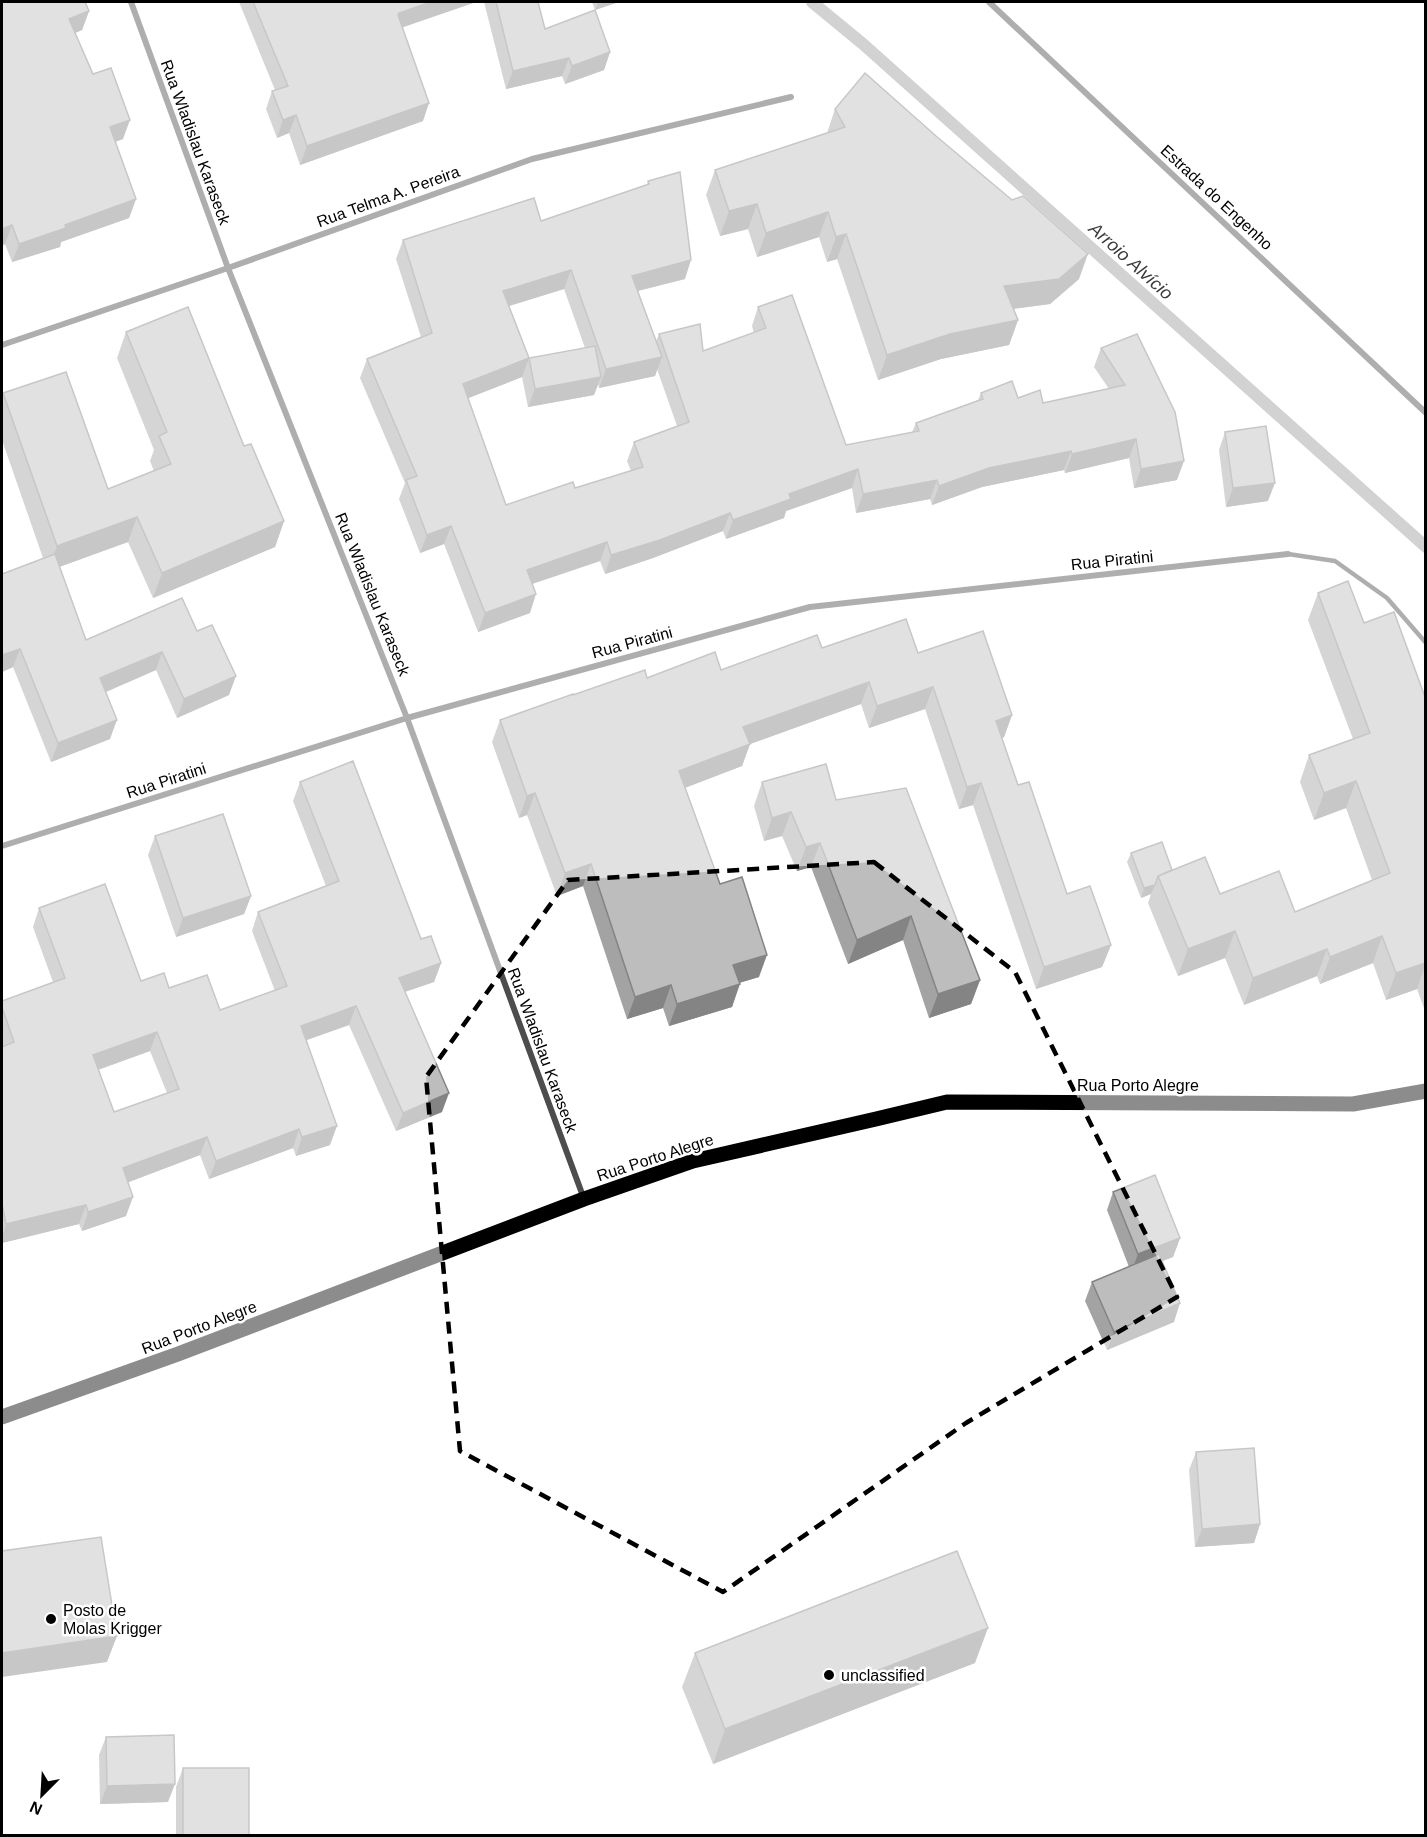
<svg xmlns="http://www.w3.org/2000/svg" width="1427" height="1837" font-family="Arial,sans-serif">
	<rect width="100%" height="100%" fill="#fff"/>
	<g fill="none" stroke-linecap="round" stroke-linejoin="round">
		<polyline stroke="#9b9b9b" stroke-width="12" points="812,2 863,44 1426,547"/>
		<polyline stroke="#4d4d4d" stroke-width="4.5" points="1288,554 1335,561 1387,598 1426,643"/>
		<g stroke="#4d4d4d" stroke-width="6">
			<polyline points="131,2 228,268 407,718 584,1199"/>
			<polyline points="989,2 1426,413"/>
			<polyline points="2,345 228,268 532,159 791,97"/>
			<polyline points="2,846 407,718 810,607 1288,554"/>
		</g>
		<polyline stroke="#000" stroke-width="15" points="2,1417 178,1354 584,1199 693,1161 876,1119 947,1102 1353,1104 1426,1091"/>
	</g>
	<g fill="#a3a3a3" fill-rule="evenodd">
		<polygon points="2,2 89,11 82,30 75,33 93,74 123,139 115,142 136,199 129,218 61,242 60,247 12,262 5,244 2,246"/>
		<polygon points="239,2 476,2 403,27 423,121 300,165 289,133 277,138 266,109 272,91 275,90"/>
		<polygon points="484,2 538,2 545,29 610,52 604,70 565,84 562,76 506,89"/>
		<polygon points="592,2 619,2 595,10"/>
		<polygon points="835,109 1079,279 1050,304 1014,309 1018,320 1009,345 941,359 878,380 837,259 827,262 819,237 757,257 748,229 720,236 706,195 715,170 827,133"/>
		<path d="M648 181 685 279 638 291 656 341 659 334 703 351 754 333 752 326 758 307 846 445 912 432 916 423 978 400 981 393 1018 398 1043 403 1109 389 1094 367 1101 348 1137 334 1177 480 1134 488 1129 458 1065 473 1064 470 982 487 932 505 930 499 856 513 852 488 786 511 784 518 726 539 723 531 653 558 605 574 600 561 532 584 530 613 478 632 444 544 420 553 399 499 405 483 360 378 367 359 421 337 396 259 403 240 541 221 647 185ZM564 289 585 348 529 358 509 306ZM657 369 677 426 634 442 627 461 631 471 575 488 506 505 468 398 522 377 528 407 594 395 598 384 599 388 655 376Z"/>
		<polygon points="126,332 244,446 284,521 275,547 153,598 128,542 59,567 86,640 197,631 229,695 177,718 156,670 106,692 110,739 51,762 13,667 2,672 2,574 43,558 2,440 2,399 3,393 108,489 154,471 150,461 154,450 117,358"/>
		<polygon points="1225,432 1268,501 1226,507 1219,450"/>
		<polygon points="1318,593 1364,623 1425,697 1425,1011 1417,989 1386,1000 1373,963 1320,984 1317,976 1244,1005 1225,958 1178,976 1148,903 1151,894 1141,898 1127,862 1131,853 1172,870 1220,894 1295,912 1372,880 1346,808 1314,820 1300,782 1309,755 1353,739 1308,620"/>
		<polygon points="822,648 918,653 1012,715 1004,737 1002,738 1018,785 1067,894 1111,945 1102,967 1036,989 973,805 959,809 925,709 869,728 861,704 750,744 742,766 685,788 720,884 759,977 739,983 732,1007 669,1026 663,1008 627,1019 583,886 557,896 527,815 519,818 492,742 500,720 573,695 647,678 721,670"/>
		<path d="M300 782 441 963 434 982 405 992 442 1112 396 1131 349 1025 307 1040 330 1145 296 1156 293 1148 209 1179 200 1155 128 1182 126 1216 82 1231 79 1224 2 1243V1001L53 982 33 927 39 908 141 981 169 988 220 1010 275 991 252 931 258 912 326 886 293 801ZM150 1051 167 1093 114 1112 98 1070Z"/>
		<polygon points="762,782 836,800 980,980 971,1004 929,1018 903,940 848,964 811,867 797,871 782,836 764,841 754,806"/>
		<polygon points="155,836 251,896 244,914 176,937 148,855"/>
		<polygon points="1113,1192 1180,1238 1173,1257 1162,1261 1174,1322 1107,1350 1085,1301 1092,1282 1129,1267 1107,1210"/>
		<polygon points="1196,1452 1260,1524 1254,1543 1195,1547 1189,1470"/>
		<polygon points="695,1653 975,1663 713,1764 682,1687"/>
		<polygon points="106,1737 168,1802 100,1804 99,1755"/>
		<polygon points="183,1768 249,1836 176,1836 176,1787"/>
	</g>
	<g fill="#848484">
		<polygon points="431,2 476,2 392,31 399,13"/>
		<polygon points="598,2 619,2 595,10"/>
		<polygon points="89,11 82,30 63,38 69,19"/>
		<polygon points="610,52 604,70 565,84 572,66"/>
		<polygon points="569,58 562,76 506,89 513,71"/>
		<polygon points="429,103 423,121 300,165 307,146"/>
		<polygon points="296,115 289,133 277,138 283,120"/>
		<polygon points="130,120 123,139 103,146 110,127"/>
		<polygon points="136,199 129,218 61,242 60,247 12,262 19,244 65,225"/>
		<polygon points="757,204 748,229 720,236 729,211"/>
		<polygon points="828,212 819,237 757,257 766,233"/>
		<polygon points="12,225 5,244 2,246 2,229"/>
		<polygon points="846,234 837,259 827,262 836,237"/>
		<polygon points="1088,254 1079,279 1050,304 995,311 1004,286"/>
		<polygon points="691,260 685,279 625,294 632,276"/>
		<polygon points="571,270 564,289 496,310 503,291"/>
		<polygon points="1018,320 1009,345 941,359 878,380 887,355 950,334"/>
		<polygon points="662,357 655,376 599,388 606,369"/>
		<polygon points="529,358 522,377 456,403 463,384"/>
		<polygon points="601,377 594,395 528,407 535,389"/>
		<polygon points="1136,439 1129,458 1065,473 1072,454"/>
		<polygon points="1071,451 1064,470 982,487 932,505 939,486 989,468"/>
		<polygon points="1184,461 1177,480 1134,488 1141,469"/>
		<polygon points="858,469 852,488 786,511 784,518 726,539 733,520 789,494"/>
		<polygon points="937,480 930,499 856,513 863,494"/>
		<polygon points="1275,483 1268,501 1226,507 1233,488"/>
		<polygon points="730,513 723,531 653,558 605,574 611,555"/>
		<polygon points="137,517 128,542 48,571 57,546"/>
		<polygon points="284,521 275,547 153,598 162,573"/>
		<polygon points="451,526 444,544 420,553 427,535"/>
		<polygon points="607,542 600,561 520,588 527,570"/>
		<polygon points="536,594 530,613 478,632 485,613"/>
		<polygon points="20,649 13,667 2,672 2,655"/>
		<polygon points="162,652 156,670 94,697 100,678"/>
		<polygon points="236,676 229,695 177,718 184,699"/>
		<polygon points="869,682 861,704 750,744 742,766 671,793 679,771 743,727"/>
		<polygon points="933,687 925,709 869,728 877,706"/>
		<polygon points="1012,715 1004,737 988,743 996,721"/>
		<polygon points="117,720 110,739 51,762 58,743"/>
		<polygon points="1356,781 1346,808 1314,820 1324,793"/>
		<polygon points="981,783 973,805 959,809 967,787"/>
		<polygon points="535,793 527,815 519,818 527,796"/>
		<polygon points="791,812 782,836 764,841 772,818"/>
		<polygon points="820,843 811,867 797,871 806,847"/>
		<polygon points="591,864 583,886 557,896 565,873"/>
		<polygon points="1155,885 1151,894 1141,898 1144,888"/>
		<polygon points="251,896 244,914 176,937 183,918"/>
		<polygon points="911,916 903,940 848,964 857,940"/>
		<polygon points="1235,931 1225,958 1178,976 1188,949"/>
		<polygon points="1382,936 1373,963 1320,984 1330,957"/>
		<polygon points="1111,945 1102,967 1036,989 1044,967"/>
		<polygon points="1327,949 1317,976 1244,1005 1253,978"/>
		<polygon points="767,955 759,977 725,987 733,965"/>
		<polygon points="441,963 434,982 392,996 399,978"/>
		<polygon points="1425,963 1425,966 1417,989 1386,1000 1396,973"/>
		<polygon points="980,980 971,1004 929,1018 938,994"/>
		<polygon points="740,984 732,1007 669,1026 677,1004"/>
		<polygon points="671,985 663,1008 627,1019 635,997"/>
		<polygon points="356,1006 349,1025 295,1044 301,1026"/>
		<polygon points="157,1032 150,1051 86,1074 93,1055"/>
		<polygon points="449,1093 442,1112 396,1131 403,1113"/>
		<polygon points="337,1126 330,1145 296,1156 302,1137"/>
		<polygon points="299,1129 293,1148 209,1179 216,1161"/>
		<polygon points="207,1137 200,1155 116,1187 123,1168"/>
		<polygon points="133,1197 126,1216 82,1231 88,1212"/>
		<polygon points="86,1205 79,1224 2,1243 2,1238 6,1224"/>
		<polygon points="1180,1238 1173,1257 1131,1273 1138,1254"/>
		<polygon points="1180,1303 1174,1322 1107,1350 1114,1332"/>
		<polygon points="1260,1524 1254,1543 1195,1547 1202,1529"/>
		<polygon points="988,1628 975,1663 713,1764 725,1729"/>
		<polygon points="117,1636 107,1662 2,1677 2,1653"/>
		<polygon points="175,1784 168,1802 100,1804 107,1786"/>
	</g>
	<g fill="#bdbdbd" stroke="#848484" stroke-width="1.5" fill-rule="evenodd">
		<polygon points="2,2 85,2 89,11 69,19 93,74 111,68 130,120 110,127 136,199 65,225 66,228 19,244 12,225 2,229"/>
		<polygon points="253,2 431,2 399,13 398,15 429,103 307,146 296,115 283,120 272,91 288,86"/>
		<polygon points="496,2 538,2 545,29 595,10 610,52 572,66 569,58 513,71"/>
		<polygon points="865,73 936,136 1012,200 1023,196 1088,254 1059,279 1004,286 1018,320 950,334 887,355 846,234 836,237 828,212 766,233 757,204 729,211 715,170 845,127 835,109"/>
		<polygon points="680,172 691,260 632,276 662,357 606,369 571,270 503,291 529,358 463,384 506,505 573,482 575,488 643,467 634,442 689,422 659,334 700,324 703,351 766,328 758,307 792,295 846,445 919,431 916,423 983,399 981,393 1012,381 1018,398 1040,390 1043,403 1125,385 1101,348 1137,334 1175,412 1184,461 1141,469 1136,439 1072,454 1071,451 989,468 939,486 937,480 863,494 858,469 789,494 791,499 733,520 730,513 660,540 611,555 607,542 527,570 536,594 485,613 451,526 427,535 406,480 417,476 367,359 432,333 403,240 534,198 541,221 649,184 648,181"/>
		<polygon points="188,307 244,446 251,444 284,521 162,573 137,517 57,546 3,393 66,372 108,489 171,464 159,436 167,432 126,332"/>
		<polygon points="595,346 601,377 535,389 529,358"/>
		<polygon points="1266,426 1275,483 1233,488 1225,432"/>
		<polygon points="55,554 86,640 182,598 197,631 212,625 236,676 184,699 162,652 100,678 117,720 58,743 20,649 2,655 2,574"/>
		<polygon points="1348,581 1364,623 1394,612 1425,697 1425,963 1396,973 1382,936 1330,957 1327,949 1253,978 1235,931 1188,949 1158,876 1205,857 1220,894 1279,871 1295,912 1390,873 1356,781 1324,793 1309,755 1370,733 1318,593"/>
		<polygon points="906,619 918,653 983,631 1012,715 996,721 1018,785 1029,782 1067,894 1090,886 1111,945 1044,967 981,783 967,787 933,687 877,706 869,682 743,727 750,744 679,771 720,884 742,877 767,955 733,965 740,984 677,1004 671,985 635,997 591,864 565,873 535,793 527,796 500,720 573,694 573,695 645,670 647,678 715,652 721,670 817,635 822,648"/>
		<path d="M353 761 421 939 431 936 441 963 399 978 449 1093 403 1113 356 1006 301 1026 337 1126 302 1137 299 1129 216 1161 207 1137 123 1168 133 1197 88 1212 86 1205 6 1224 2 1204V1047L14 1042 2 1007V1001L65 978 39 908 105 884 141 981 164 973 169 988 207 975 220 1010 287 986 258 912 339 881 300 782ZM157 1032 179 1089 114 1112 93 1055Z"/>
		<polygon points="826,764 836,800 906,788 980,980 938,994 911,916 857,940 820,843 806,847 791,812 772,818 762,782"/>
		<polygon points="223,814 251,896 183,918 155,836"/>
		<polygon points="1162,842 1172,870 1158,876 1155,885 1144,888 1131,853"/>
		<polygon points="1155,1175 1180,1238 1138,1254 1113,1192"/>
		<polygon points="1159,1254 1180,1303 1114,1332 1092,1282"/>
		<polygon points="1254,1448 1260,1524 1202,1529 1196,1452"/>
		<polygon points="101,1537 117,1636 2,1653 2,1551"/>
		<polygon points="957,1551 988,1628 725,1729 695,1653"/>
		<polygon points="174,1735 175,1784 107,1786 106,1737"/>
		<rect x="183" y="1768" width="66" height="68"/>
	</g>
	<path d="M0 0H1427V1837H0ZM874 862 1015 972 1177 1297 966 1423 723 1592 460 1451 426 1077 568 880Z" fill="#fff" fill-opacity=".55" fill-rule="evenodd"/>
	<path fill="none" stroke="#000" stroke-width="4.5" stroke-dasharray="12 8" stroke-linejoin="round" d="M874 862 1015 972 1177 1297 966 1423 723 1592 460 1451 426 1077 568 880Z"/>
	<g fill="#000" stroke="#fff" stroke-width="2">
		<circle cx="51" cy="1619" r="6"/>
		<circle cx="829" cy="1675" r="6"/>
	</g>
	<g text-anchor="middle" stroke-width="5" stroke-linejoin="round" paint-order="stroke">
		<g font-size="16" fill="#000" stroke="#fff">
			<text transform="translate(196 142) rotate(70)" y="6">Rua Wladislau Karaseck</text>
			<text transform="translate(388 196) rotate(-20)" y="6">Rua Telma A. Pereira</text>
			<text transform="translate(1217 197) rotate(43)" y="6">Estrada do Engenho</text>
			<text transform="translate(1112 560) rotate(-6)" y="6">Rua Piratini</text>
			<text transform="translate(373 594) rotate(68)" y="6">Rua Wladislau Karaseck</text>
			<text transform="translate(632 642) rotate(-15)" y="6">Rua Piratini</text>
			<text transform="translate(166 780) rotate(-18)" y="6">Rua Piratini</text>
			<text transform="translate(543 1050) rotate(70)" y="6">Rua Wladislau Karaseck</text>
			<text x="1138" y="1091">Rua Porto Alegre</text>
			<text transform="translate(655 1157) rotate(-18)" y="6">Rua Porto Alegre</text>
			<text transform="translate(199 1327) rotate(-21)" y="6">Rua Porto Alegre</text>
		</g>
		<g font-size="16" fill="#000" stroke="#fff" text-anchor="start">
			<text x="63" y="1616">Posto de<tspan x="63" dy="18">Molas Krigger</tspan></text>
			<text x="841" y="1681">unclassified</text>
		</g>
		<g font-size="18" font-style="italic" fill="#3c3c3c" stroke="#fff">
			<text transform="translate(1131 261) rotate(42)" y="6">Arroio Alvício</text>
		</g>
	</g>
	<rect width="1427" height="1837" fill="none" stroke="#000000" stroke-width="6"/>
	<g transform="translate(42 1795) rotate(204)" stroke="#ffffff" stroke-width="4.5" paint-order="stroke">
	<path d="M0-4.5L10 22L0 15L-10 22Z" fill="#000000"/>
	<text y="-9" font-size="16" font-weight="bold" text-anchor="middle" fill="#000000">N</text>
	</g>
</svg>
